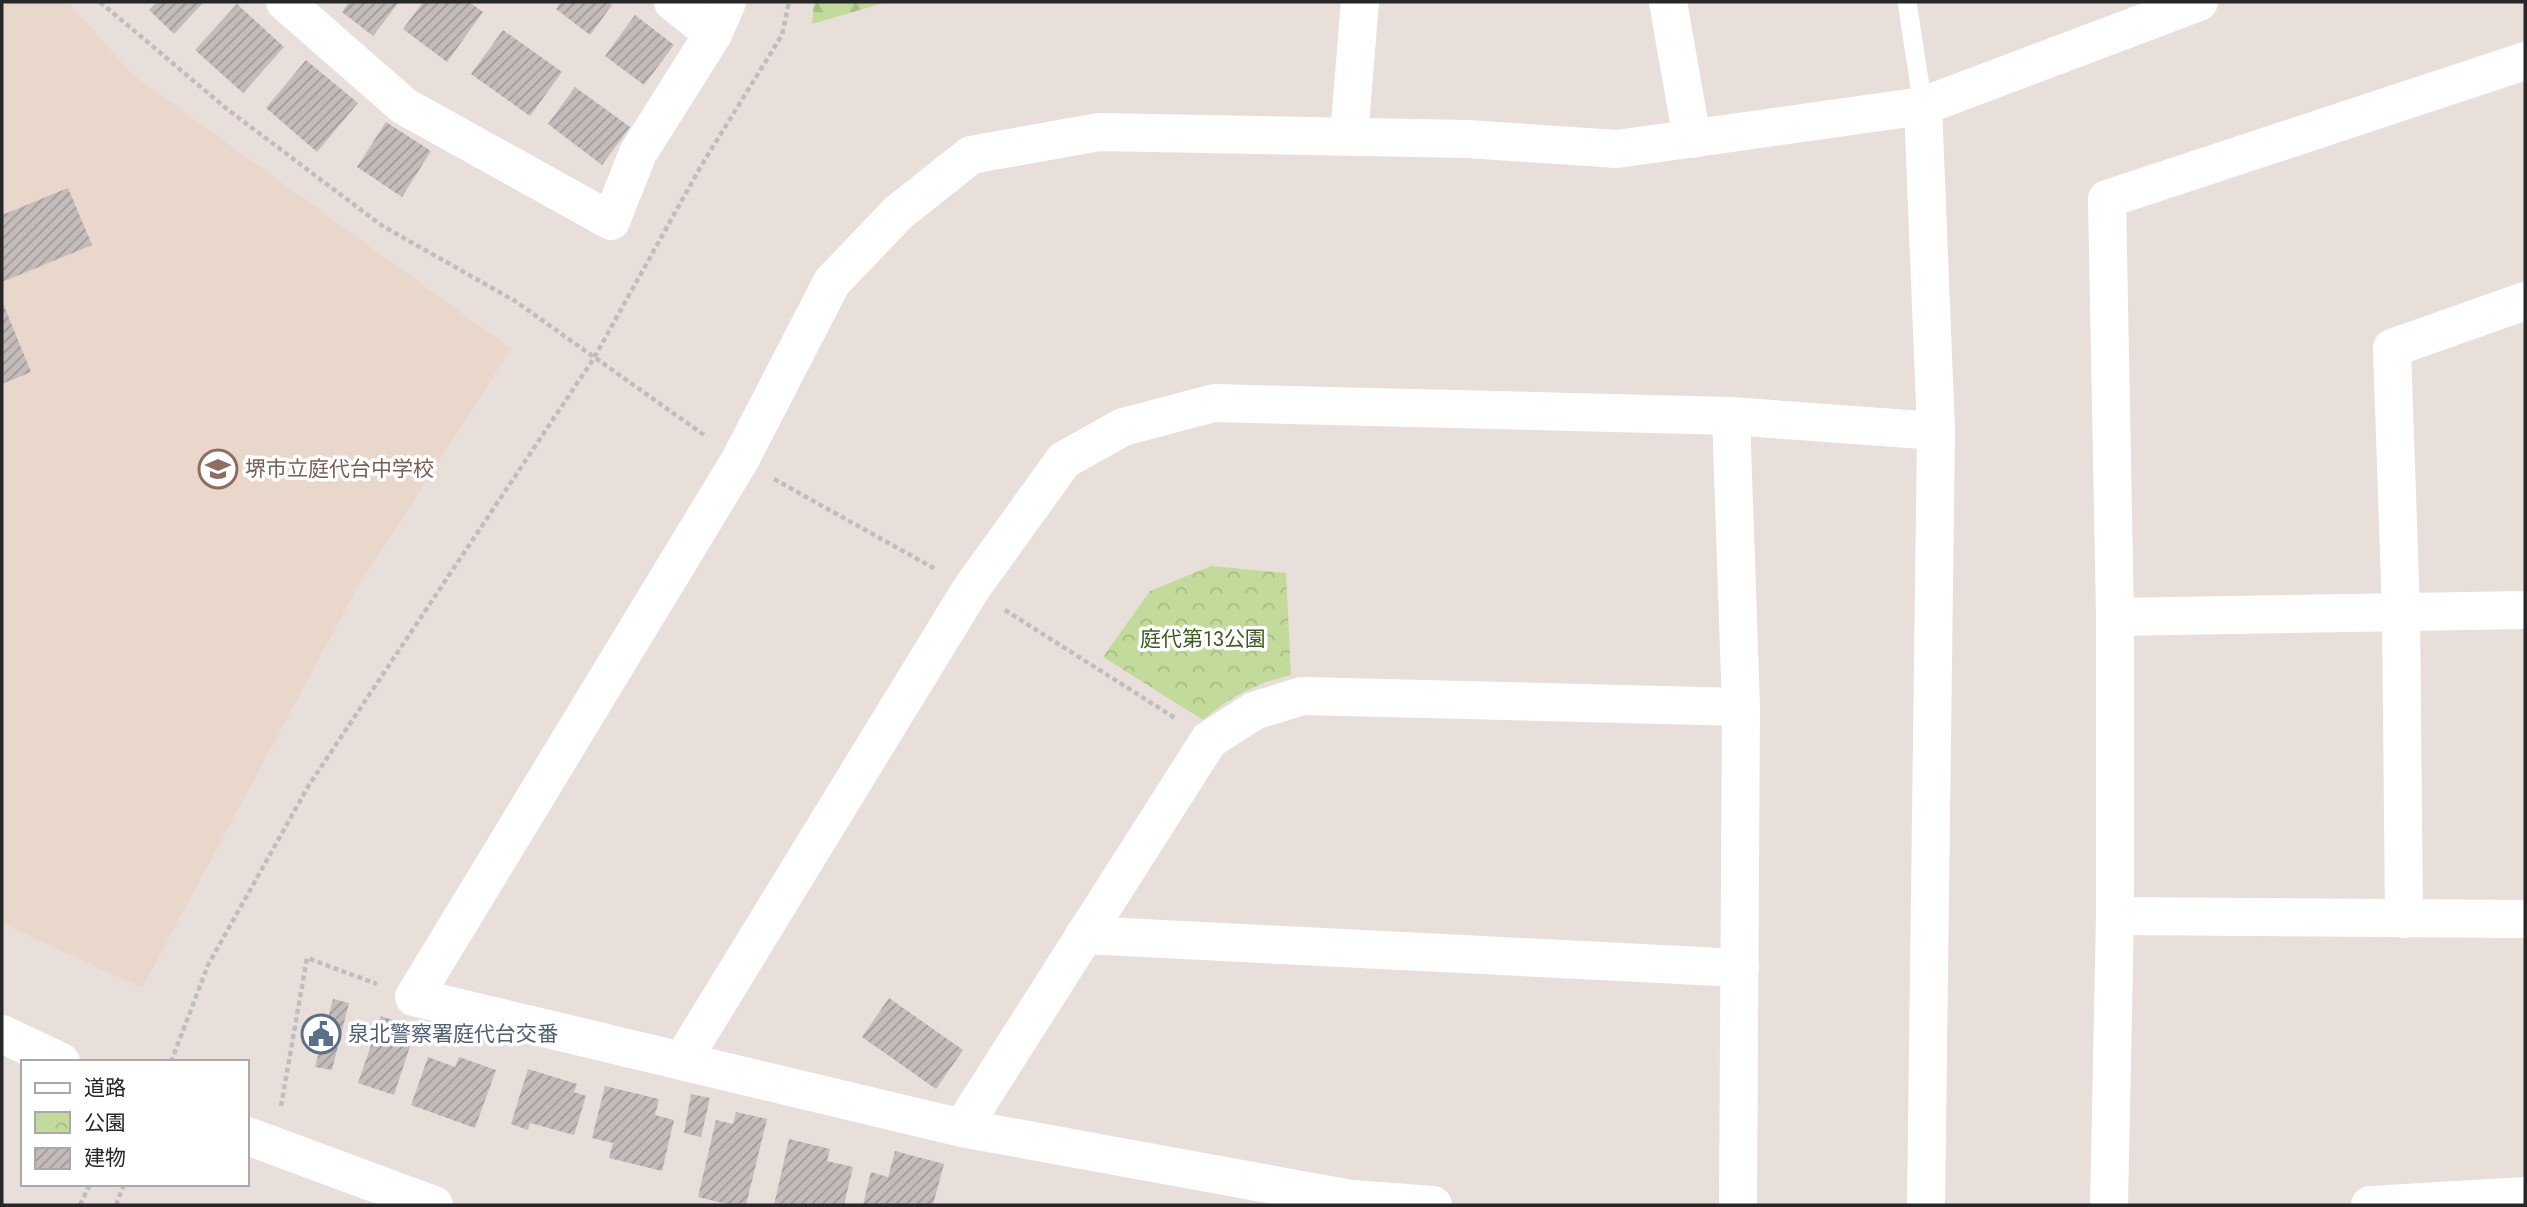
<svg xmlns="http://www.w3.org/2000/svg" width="2527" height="1207" font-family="Jost,'Noto Sans JP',sans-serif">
	<defs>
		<pattern id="forest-firs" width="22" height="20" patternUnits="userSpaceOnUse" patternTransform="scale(1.75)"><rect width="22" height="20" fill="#c2db9b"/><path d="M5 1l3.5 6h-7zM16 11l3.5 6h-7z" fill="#a7bc86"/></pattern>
		<pattern id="park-crowns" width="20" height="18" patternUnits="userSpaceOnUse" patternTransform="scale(1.75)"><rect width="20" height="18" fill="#c2db9b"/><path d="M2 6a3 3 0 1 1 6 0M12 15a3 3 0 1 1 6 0" fill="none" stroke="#a7bc86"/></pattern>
		<pattern id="building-hatch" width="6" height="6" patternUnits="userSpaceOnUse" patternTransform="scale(1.75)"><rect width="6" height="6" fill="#c4bcba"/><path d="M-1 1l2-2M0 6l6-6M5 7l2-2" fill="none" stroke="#9f9997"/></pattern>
	</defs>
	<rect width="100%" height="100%" fill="#e9dfda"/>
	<polygon fill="#e9d7cb" points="2,2 68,2 132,74 511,349 356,590 142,988 2,923"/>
	<polygon fill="url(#forest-firs)" points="814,2 887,2 812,24"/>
	<path fill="url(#park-crowns)" d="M1211 566 1286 573 1291 675C1256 683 1230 697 1203 720L1103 657 1150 591Z"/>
	<g fill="url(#building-hatch)">
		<polygon points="157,2 204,2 174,34 149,10"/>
		<polygon points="349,2 399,2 373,36 342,12"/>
		<polygon points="423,2 469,2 483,12 447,62 403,29"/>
		<polygon points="561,2 608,2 612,5 590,35 556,9"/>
		<polygon points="237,4 284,47 243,93 195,50"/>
		<polygon points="635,15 674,45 644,85 605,56"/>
		<polygon points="503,30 562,72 530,116 471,74"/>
		<polygon points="306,60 358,103 317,152 266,108"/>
		<polygon points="575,87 630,127 602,165 548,124"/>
		<polygon points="386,122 431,151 402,197 357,167"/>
		<polygon points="68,188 92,245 2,282 2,215"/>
		<polygon points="2,301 31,372 2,384"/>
		<polygon points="889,998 963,1050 936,1089 862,1037"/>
		<polygon points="333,999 349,1003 332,1070 315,1067"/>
		<polygon points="381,1016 416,1028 394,1095 358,1083"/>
		<polygon points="428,1057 455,1067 459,1057 496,1070 475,1128 411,1105"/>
		<polygon points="528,1069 577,1084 574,1092 586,1096 574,1135 530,1123 528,1130 511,1124"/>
		<polygon points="605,1086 659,1099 655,1115 674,1120 662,1171 609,1158 613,1143 592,1138"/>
		<polygon points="691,1094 710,1098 701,1137 684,1133"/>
		<polygon points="736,1112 767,1119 746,1205 731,1205 698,1197 716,1120 733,1124"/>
		<polygon points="789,1139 830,1149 827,1161 853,1167 844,1205 774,1205"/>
		<polygon points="895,1151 944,1164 933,1205 863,1205 871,1172 888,1177"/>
	</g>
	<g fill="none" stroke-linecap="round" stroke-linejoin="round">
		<g stroke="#bebebe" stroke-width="4.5" stroke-dasharray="5 3.5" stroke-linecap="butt">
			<polyline points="100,2 227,109 381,225 515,301 707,437"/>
			<polyline points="774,479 937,570"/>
			<polyline points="1005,610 1175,718"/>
			<polyline points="171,1062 208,965 309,785 594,358 701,166 782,35 789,2"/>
			<polyline points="281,1106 307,958 377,984"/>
			<polyline points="80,1205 90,1184"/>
			<polyline points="116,1205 124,1184"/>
		</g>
		<polyline stroke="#fff" stroke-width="19" points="1907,2 1923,106"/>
		<g stroke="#fff" stroke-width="38">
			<polyline points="285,2 404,106 611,221 638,153 713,34 727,2"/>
			<polyline points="673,2 713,34"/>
			<polyline points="1668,2 1692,139"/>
			<polyline points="1349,136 1360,2"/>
			<polyline points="1731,416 1741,707 1738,1205"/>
			<polyline points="2115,617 2525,610"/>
			<polyline points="2115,916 2525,919"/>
			<polyline points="2404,919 2401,612 2392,348 2525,301"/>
			<polyline points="1084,935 1740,968"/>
			<polyline points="682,1061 971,589 1064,460 1123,427 1214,403 1731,416 1936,431"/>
			<polyline points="962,1128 1209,740 1254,711 1302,696 1741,707"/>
			<polyline points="1433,1205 1351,1199 962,1128 414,997 740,460 832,282 899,212 971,155 1099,132 1468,139 1617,149 1923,106"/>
			<polyline points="2109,1205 2115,916 2115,617 2107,199 2525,61"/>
			<polyline points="2370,1205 2525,1196"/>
		</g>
		<g stroke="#fff" stroke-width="38">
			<polyline points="2,1034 61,1062"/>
			<polyline points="247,1136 434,1205"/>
			<polyline points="1926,1205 1936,431 1923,106 2199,2"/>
		</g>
	</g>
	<defs>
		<symbol id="school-ring" viewBox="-11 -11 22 22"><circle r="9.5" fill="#fff" stroke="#8d6e63" stroke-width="1.5"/><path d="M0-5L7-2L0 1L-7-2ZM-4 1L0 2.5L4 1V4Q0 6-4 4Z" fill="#8d6e63"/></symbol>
		<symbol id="civic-ring" viewBox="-11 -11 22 22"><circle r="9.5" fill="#fff" stroke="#5c6f8a" stroke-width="1.5"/><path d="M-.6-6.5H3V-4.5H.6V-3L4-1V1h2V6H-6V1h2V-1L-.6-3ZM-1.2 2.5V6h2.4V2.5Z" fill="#5c6f8a"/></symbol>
	</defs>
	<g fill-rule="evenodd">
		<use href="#school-ring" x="196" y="447" width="44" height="44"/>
		<use href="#civic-ring" x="299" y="1012" width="44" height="44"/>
	</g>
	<g text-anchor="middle" stroke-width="7" stroke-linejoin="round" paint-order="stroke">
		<g font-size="21" fill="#785e54" stroke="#fff" text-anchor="start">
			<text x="245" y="476">堺市立庭代台中学校</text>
		</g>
		<g font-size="21" fill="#3c5c20" stroke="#fff">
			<text x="1203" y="646">庭代第13公園</text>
		</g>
		<g font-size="21" fill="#4e5e75" stroke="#fff" text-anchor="start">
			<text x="348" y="1041">泉北警察署庭代台交番</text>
		</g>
	</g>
	<rect width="2527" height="1207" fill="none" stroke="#272727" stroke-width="7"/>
	<rect x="21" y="1060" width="228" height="126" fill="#ffffff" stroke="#a9a9a9" stroke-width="2"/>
	<rect x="35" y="1083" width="35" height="10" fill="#ffffff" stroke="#a9a9a9" stroke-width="2"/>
	<text x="84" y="1095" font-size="21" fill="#272727">道路</text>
	<rect x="35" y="1112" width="35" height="21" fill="url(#park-crowns)" stroke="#a9a9a9" stroke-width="2"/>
	<text x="84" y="1130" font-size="21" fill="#272727">公園</text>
	<rect x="35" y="1148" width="35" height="21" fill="url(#building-hatch)" stroke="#a9a9a9" stroke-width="2"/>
	<text x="84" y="1165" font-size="21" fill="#272727">建物</text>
</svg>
